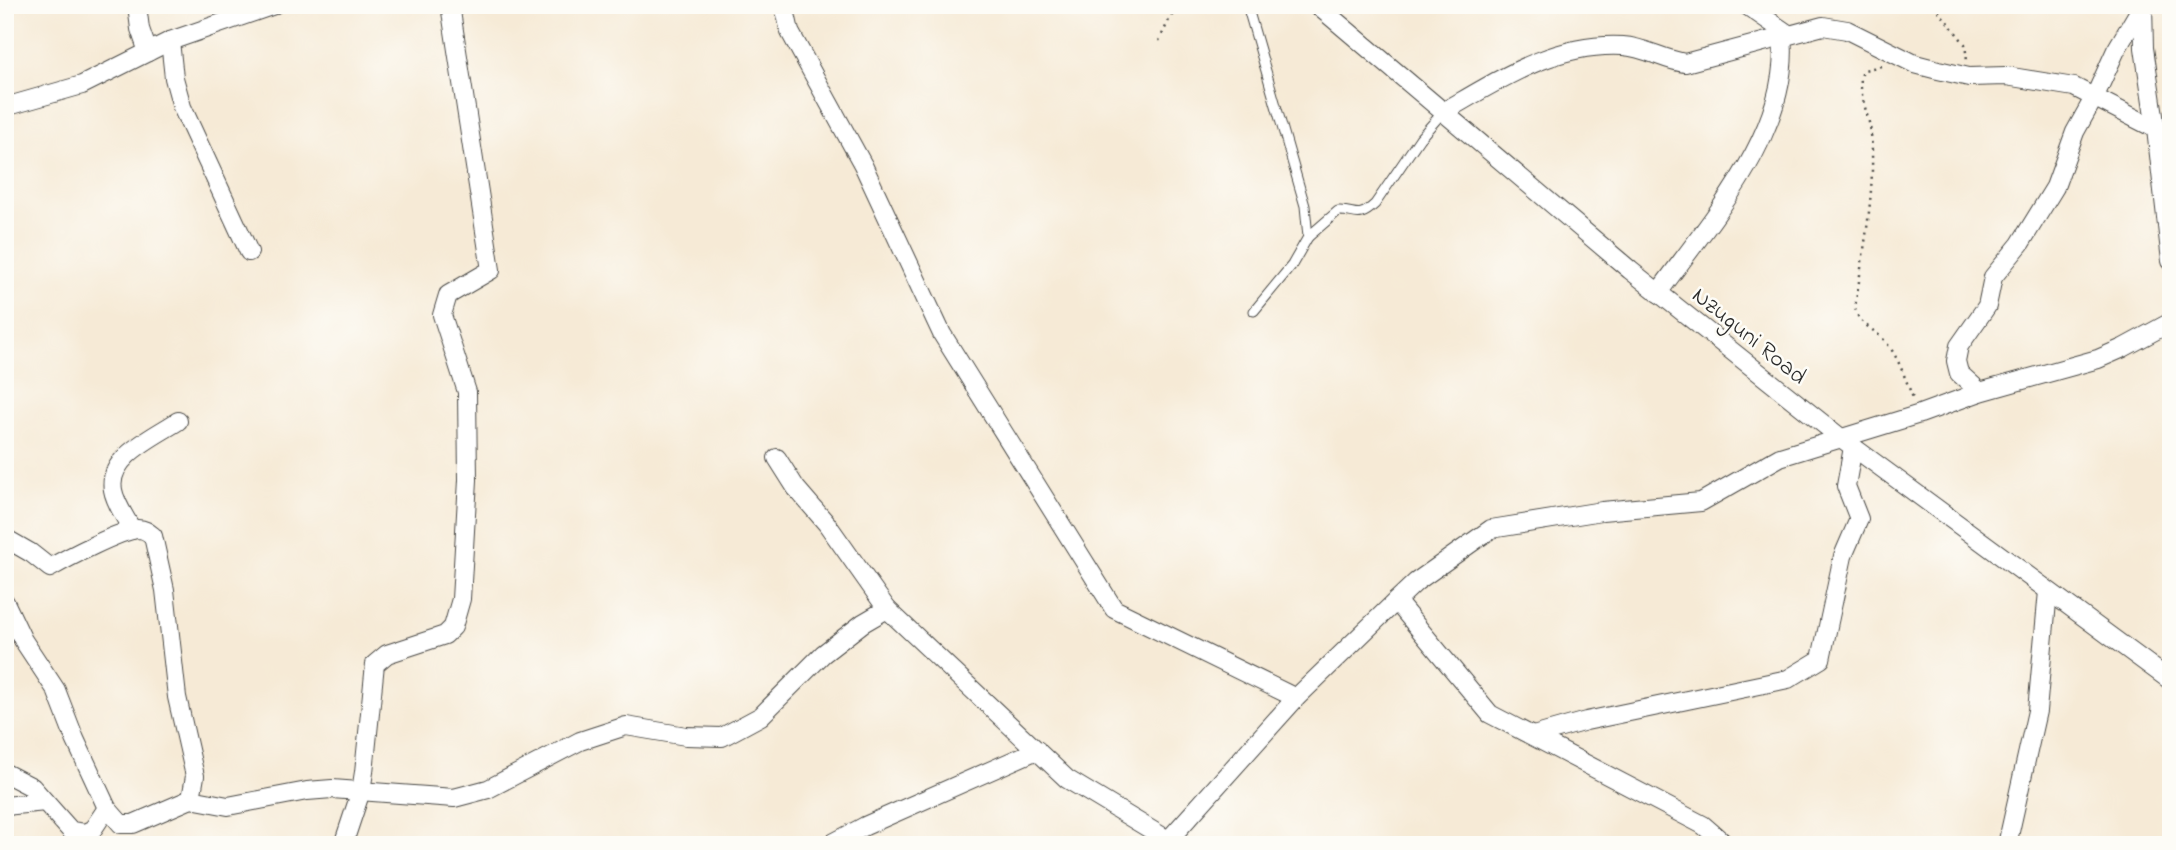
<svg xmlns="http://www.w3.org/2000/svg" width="2176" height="850" font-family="'Indie Flower',sans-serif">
	<rect width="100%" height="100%" fill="#fdfcf7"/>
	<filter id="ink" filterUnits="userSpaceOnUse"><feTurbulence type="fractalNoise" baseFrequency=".0143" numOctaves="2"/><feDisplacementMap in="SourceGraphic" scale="14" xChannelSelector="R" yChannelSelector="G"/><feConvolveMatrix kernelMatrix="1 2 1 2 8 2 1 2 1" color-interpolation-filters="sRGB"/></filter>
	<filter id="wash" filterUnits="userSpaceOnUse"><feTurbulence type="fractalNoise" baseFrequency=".00686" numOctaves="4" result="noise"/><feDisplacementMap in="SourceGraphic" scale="28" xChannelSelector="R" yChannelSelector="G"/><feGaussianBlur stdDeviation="1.57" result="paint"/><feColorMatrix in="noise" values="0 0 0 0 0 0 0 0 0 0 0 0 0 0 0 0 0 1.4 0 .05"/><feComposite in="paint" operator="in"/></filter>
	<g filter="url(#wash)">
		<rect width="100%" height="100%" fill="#f6ead6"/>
	</g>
	<g filter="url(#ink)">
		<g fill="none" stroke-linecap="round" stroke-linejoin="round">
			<defs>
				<g id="lane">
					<polyline points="1247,5 1305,206 1308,237 1292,265 1254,311"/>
					<path d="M1308 237 1338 211C1356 210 1357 221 1375 204L1420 138 1443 112"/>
				</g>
				<g id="street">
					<polyline points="137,5 140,29 148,52"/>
					<polyline points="784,5 790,32 863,165 942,334 1114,609 1296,698"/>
					<polyline points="1317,5 1630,270 1841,438 2171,681"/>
					<polyline points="1746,5 1788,34"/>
					<polyline points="2143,5 2144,48 2156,129 2171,261"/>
					<polyline points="170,41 174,78 182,107 249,252"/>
					<polyline points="5,107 82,85 170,41 274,5"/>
					<path d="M1443 112C1499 80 1555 42 1623 46 1644 47 1664 60 1685 63L1823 26 1847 30 1915 64 1938 70 1969 77 2006 76 2074 87 2156 129"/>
					<path d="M1658 293C1710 221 1792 130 1782 36"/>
					<polyline points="1980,392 1959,373 1956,361 1959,346 1987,306 1993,277 2020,244 2055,187 2075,132 2095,96 2116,50 2142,6"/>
					<polyline points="777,458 796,488 827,524 887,609"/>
					<path d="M132 530C126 518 115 503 113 490 107 457 154 437 178 421"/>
					<path d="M5 538 31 553 50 568C67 558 121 530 138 529 145 529 148 532 153 536L165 590 177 697 195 776 191 799 228 806 307 791 332 789 454 798 488 789 580 741 626 726 686 736 722 737 761 716 823 654 863 623 887 609 1067 779 1168 840"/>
					<polyline points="1396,601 1490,714 1703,825 1726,845"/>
					<polyline points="5,602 23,640 56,690 75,739 107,808 121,824 133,824 191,799"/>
					<polyline points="1533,736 1586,721 1788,679 1821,659 1843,556 1859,519 1846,486 1853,447"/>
					<polyline points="5,773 32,787 71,831 85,833 93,829 107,808"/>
					<polyline points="5,806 45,802"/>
					<polyline points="343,845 361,791 364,772 375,664 387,654 445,635 453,627 461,599 468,480 467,392 442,315 448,295 491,270 450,5"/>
					<polyline points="829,845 865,826 1037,750"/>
					<polyline points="1164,845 1296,698 1396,601 1416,582 1491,529 1602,511 1701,502 1780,457 1920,414 1980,392 2098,359 2123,348 2171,322"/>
					<polyline points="2007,845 2037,711 2048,591"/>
				</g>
			</defs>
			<use href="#lane" stroke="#494845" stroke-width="11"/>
			<use href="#street" stroke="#494845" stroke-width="20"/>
			<g stroke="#494845" stroke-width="2.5" stroke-dasharray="2 5" stroke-linecap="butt">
				<polyline points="1934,5 1965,44 1967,61"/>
				<polyline points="1159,41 1171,16 1182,5"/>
				<path d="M1881 66 1864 70C1854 84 1870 117 1871 134 1876 192 1863 251 1855 308 1858 323 1870 327 1880 336 1898 352 1905 380 1914 400"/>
			</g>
			<use href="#lane" stroke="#fff" stroke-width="9"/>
			<use href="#street" stroke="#fff" stroke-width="18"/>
		</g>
	</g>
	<g text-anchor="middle" stroke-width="5" stroke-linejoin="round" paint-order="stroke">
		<g font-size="24" fill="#2b2b2b" stroke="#fdfcf7">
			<text transform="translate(1750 335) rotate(39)" y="8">Nzuguni Road</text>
		</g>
	</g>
	<rect width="2176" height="850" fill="none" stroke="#fdfcf7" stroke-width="28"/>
</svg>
